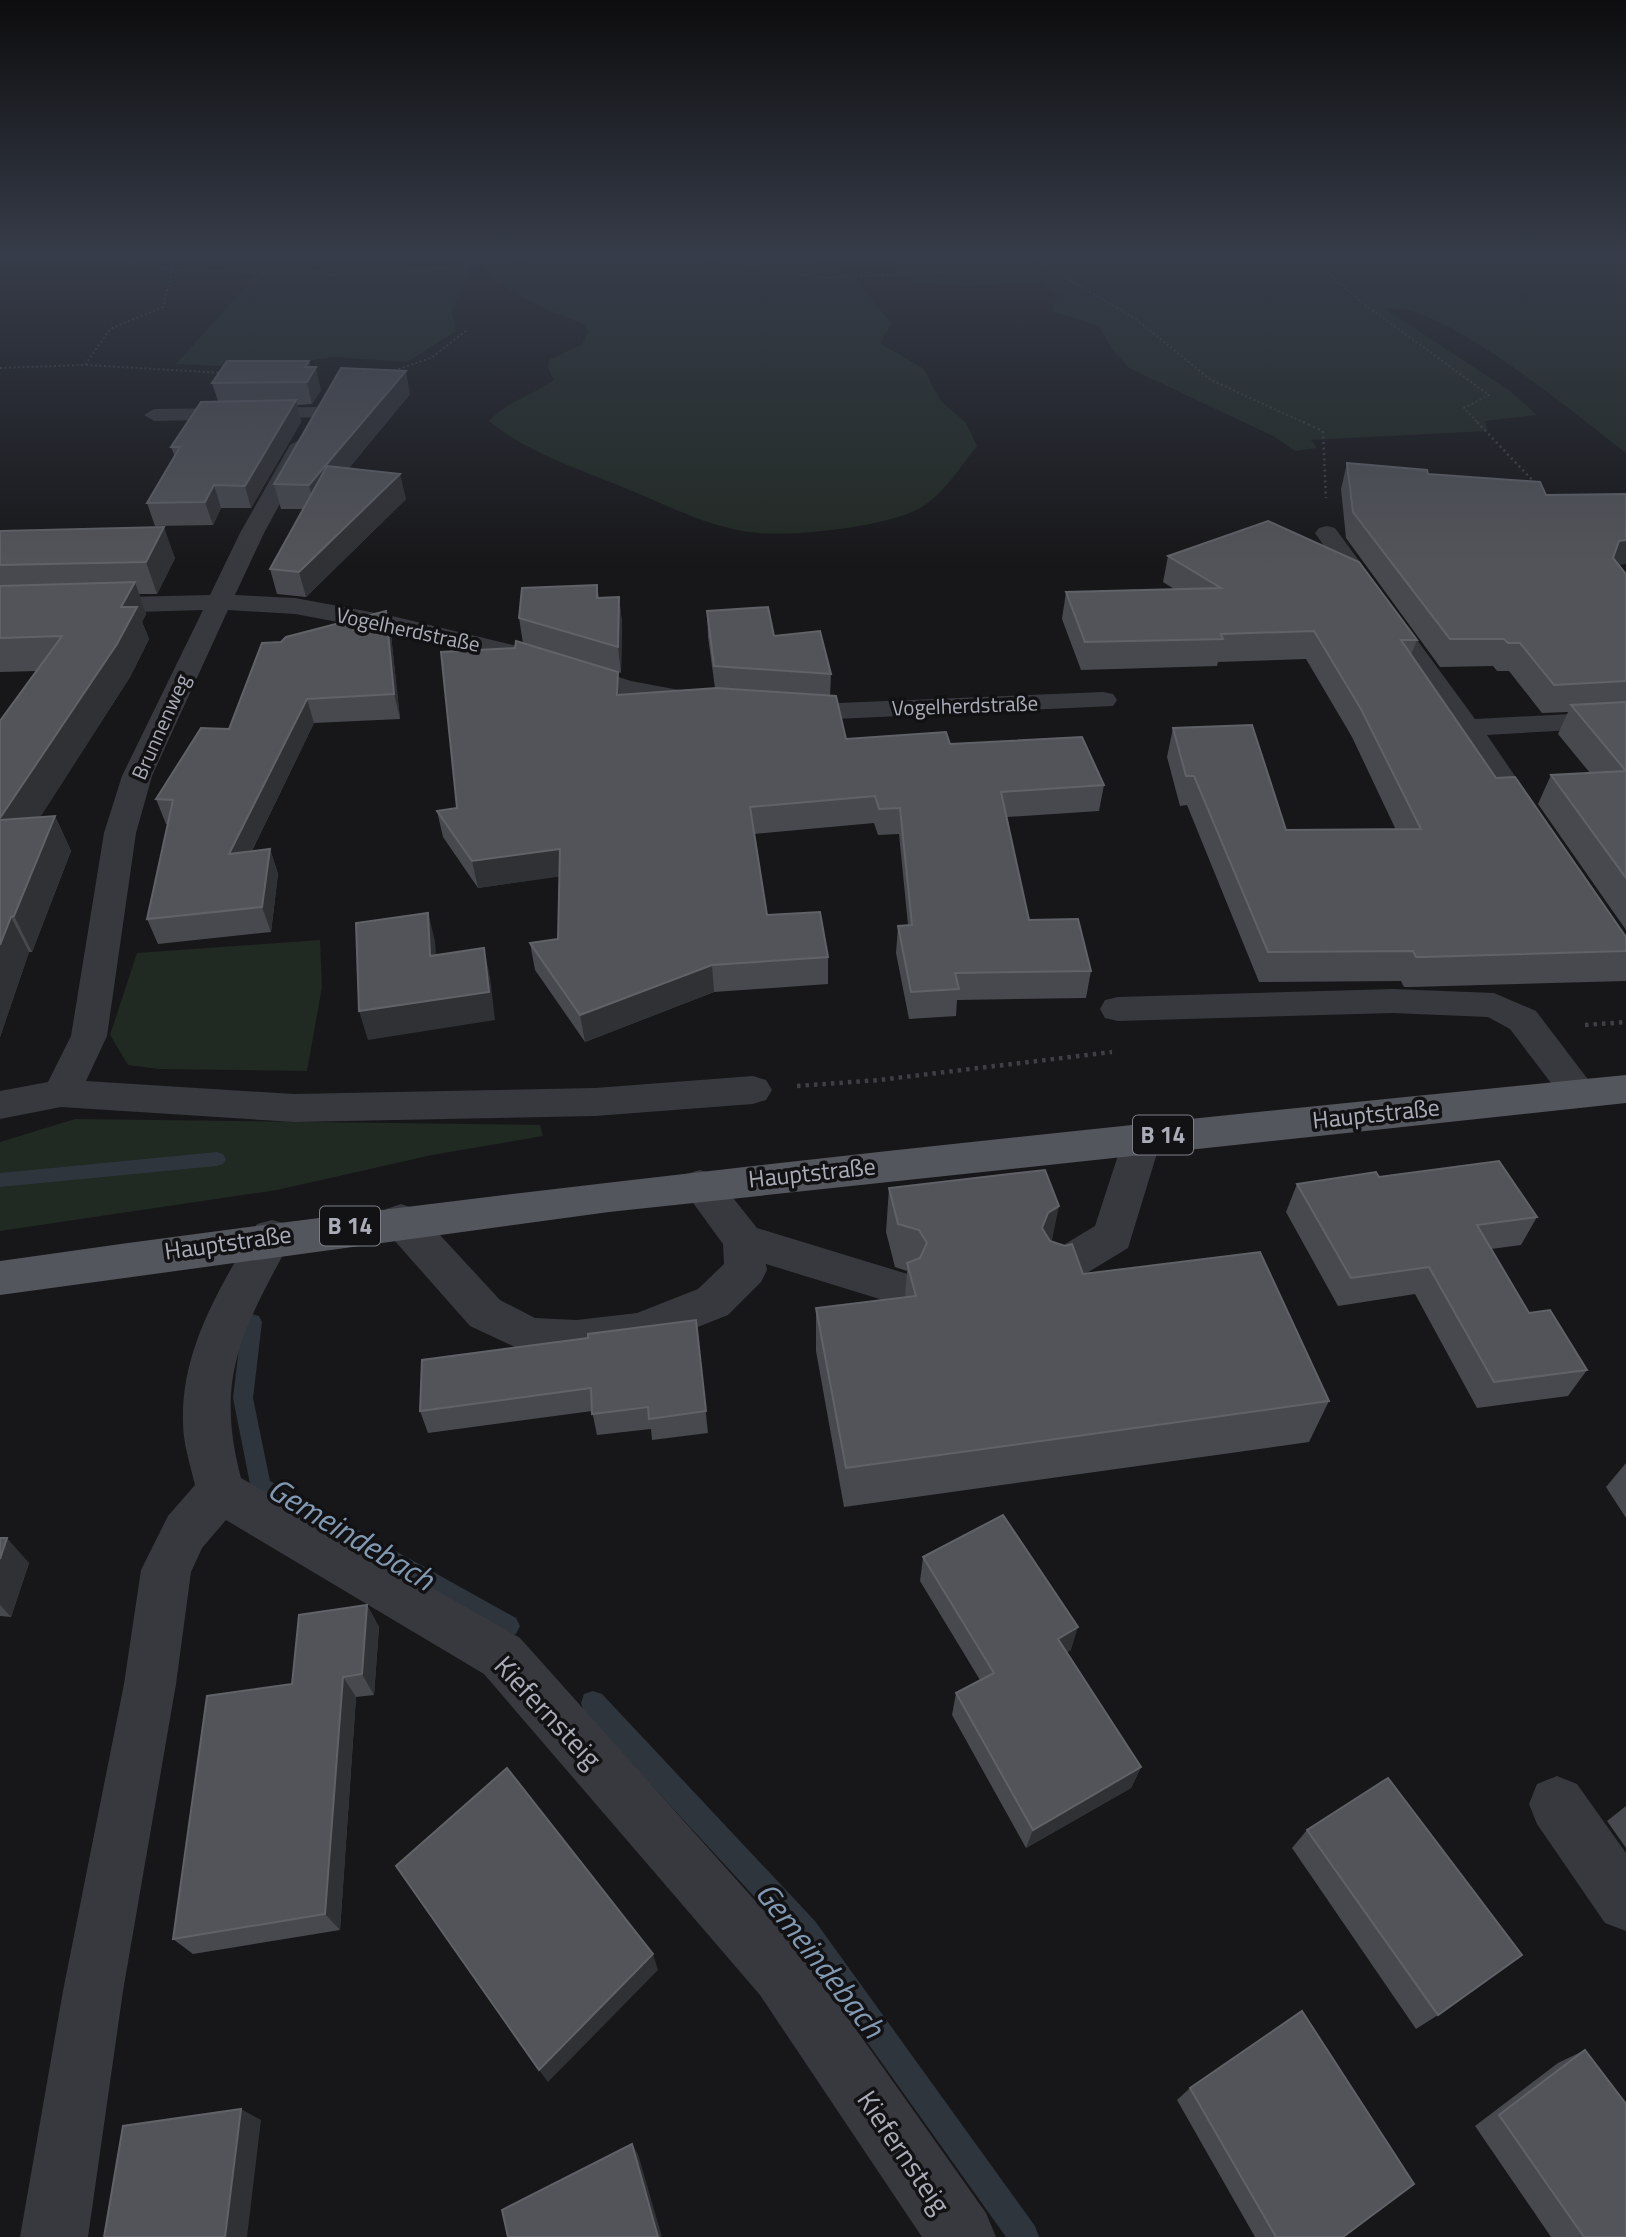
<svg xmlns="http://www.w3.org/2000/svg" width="1626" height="2237" font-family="'Titillium Web',sans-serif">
	<rect width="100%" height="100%" fill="#171719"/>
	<g fill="#212923">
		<path d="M477 253H794L856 279 892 324 884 335 881 344 924 369 940 400 966 423 977 446C961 466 943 495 920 508 887 527 797 536 758 533 712 529 669 506 627 489 580 469 529 454 489 421 506 402 533 395 554 380L548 368 549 360 582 344 588 331 583 324C538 306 505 295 474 256Z"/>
		<path d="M913 253H1626V453C1581 419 1437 297 1385 309L1510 391 1537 415 1485 421 1488 431 1311 440 1317 448 1295 451 1275 437 1129 368 1112 349 1099 326 1051 311 1058 295 1042 283 966 287 912 283 896 270 902 260Z"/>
		<polygon points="471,267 452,313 456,331 407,362 334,357 260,368 176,364 260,271"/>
		<polygon points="320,940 322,987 307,1071 159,1069 128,1065 110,1035 137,953"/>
		<polygon points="75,1119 540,1125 543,1136 432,1155 277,1190 0,1231 0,1142"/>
	</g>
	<path fill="#2e353d" d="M152 253H424C334 270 242 262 152 253Z"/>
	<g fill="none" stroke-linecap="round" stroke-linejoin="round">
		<g fill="#2e353d" fill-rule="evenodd">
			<polygon points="217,1152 223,1154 226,1159 223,1164 217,1166 0,1187 0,1173"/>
			<polygon points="252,1314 259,1316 262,1322 253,1398 270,1481 516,1618 520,1626 516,1634 508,1637 500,1634 252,1494 233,1398 242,1322 245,1316"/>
			<polygon points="593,1691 602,1694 815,1921 1035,2226 1039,2237 1006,2237 795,1941 584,1712 581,1703 584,1694"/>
		</g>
		<g stroke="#3e4045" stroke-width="2" stroke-dasharray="2 2.5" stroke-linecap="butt">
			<polyline points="682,253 822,278 952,272 1059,274 1136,319 1211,380 1307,424"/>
			<polyline points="1042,253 1035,258 1059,273"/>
			<polyline points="1317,253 1324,270 1364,304 1489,395 1464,408 1479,424"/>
			<polyline points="172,270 374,276 523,258 527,253"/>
			<polyline points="86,365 224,373"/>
			<polyline points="0,368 85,365 110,329 163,307 172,270 140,265 108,253"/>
			<polyline points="390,372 431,358 467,330"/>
		</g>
		<g stroke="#3e4045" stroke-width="2.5" stroke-dasharray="2 3.5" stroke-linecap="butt">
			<polyline points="1303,422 1323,431 1326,498"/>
			<polyline points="1477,422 1537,485"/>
		</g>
		<g stroke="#3e4045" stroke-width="4.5" stroke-dasharray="3.5 5" stroke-linecap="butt">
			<polyline points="1585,1025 1626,1022"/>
			<polyline points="797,1086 879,1080 1112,1052"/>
		</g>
		<g fill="#38393e" fill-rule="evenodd">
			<polygon points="320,407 330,413 327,417 154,421 144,415 154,409"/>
			<polygon points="301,439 312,445 264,533 235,595 295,598 392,616 530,649 631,681 706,695 710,701 706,707 696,709 616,694 512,661 392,632 295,614 228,610 152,776 136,833 107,1036 86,1081 294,1094 595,1088 753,1076 766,1080 772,1090 766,1100 753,1104 595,1116 294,1122 61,1107 0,1119 0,1091 48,1082 71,1036 104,833 122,776 203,610 0,616 0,600 210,595 240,533 290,445"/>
			<polygon points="1327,526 1335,528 1475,719 1626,711 1626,727 1487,735 1545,820 1541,827 1530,829 1519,827 1315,533 1319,528"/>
			<polygon points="1103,692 1113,694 1117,700 1113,706 814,720 777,716 773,710 777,704 814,704"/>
			<polygon points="1393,989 1494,993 1536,1011 1599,1094 1593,1104 1580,1108 1567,1104 1510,1029 1488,1017 1393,1013 1118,1021 1105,1018 1100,1009 1105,1000 1118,997"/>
			<polygon points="1143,1123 1157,1127 1162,1137 1128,1248 1072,1282 1057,1287 1042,1282 1036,1270 1042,1258 1095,1226 1124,1137 1129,1127"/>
			<polygon points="700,1170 714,1174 757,1228 914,1276 920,1288 914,1300 899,1305 766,1264 767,1270 761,1282 728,1315 655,1344 639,1349 577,1356 530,1354 470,1326 386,1231 380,1220 386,1209 401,1204 416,1209 500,1300 535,1318 577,1320 637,1313 698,1289 724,1264 723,1244 680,1185 686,1174"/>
			<path d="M272 1220 287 1224 293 1236C246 1325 213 1373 241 1478L520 1638 802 1953 986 2213 996 2237H922L760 1995 484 1674 226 1520 202 1548 191 1572 176 1684 123 1991 88 2237H20L63 1991 124 1684 141 1570 168 1516 195 1485C190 1464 183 1443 183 1422 181 1348 221 1286 257 1224Z"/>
			<polygon points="1557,1776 1577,1784 1626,1853 1626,1931 1605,1923 1537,1824 1529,1804 1537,1784"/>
		</g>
		<path fill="#54565d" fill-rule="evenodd" d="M1626 1075V1103L609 1212 0 1295V1261C540 1184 1083 1129 1626 1075Z"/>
	</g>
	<g fill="#48494e">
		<polygon points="310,367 321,390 312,404 297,405 301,422 251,508 221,508 213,525 155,526 147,503 175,457 171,447 218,401 212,383"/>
		<polygon points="410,394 349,468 406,499 306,597 277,594 270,569 303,509 281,509 274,484"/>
		<polygon points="1347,463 1428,474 1546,495 1619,565 1626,574 1626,930 1538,804 1551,775 1590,773 1558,734 1568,712 1542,713 1509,671 1497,671 1493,666 1440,667 1346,538 1341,489"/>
		<polygon points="0,531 175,558 157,594 139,594 146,614 142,622 149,639 130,677 40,817 55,816 71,851 32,952 29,952 0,1037 0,721 37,671 0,672"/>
		<polygon points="1168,556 1417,640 1411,655 1496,778 1626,937 1626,981 1412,987 1404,987 1401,981 1259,982 1187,805 1180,806 1167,757 1173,728 1286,830 1396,830 1352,737 1306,659 1218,662 1217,666 1081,670 1062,619 1066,592 1174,589 1163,582"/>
		<polygon points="597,585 599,598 619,597 622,623 621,673 615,671 620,694 715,688 708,637 707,611 774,636 831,674 830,696 846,739 950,744 1104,785 1099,811 1007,817 1029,920 1091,971 1086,998 957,1000 956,1016 909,1019 896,953 898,926 908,925 899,834 878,835 874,823 754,834 767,915 828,957 828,984 714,992 585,1042 535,970 530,943 558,939 559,876 478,888 443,837 437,811 457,808 515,648 523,643 519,618"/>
		<polygon points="386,611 391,635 400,719 314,723 252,851 270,849 278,874 271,932 158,944 147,919 168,824 166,824 156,799 229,729 281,642"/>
		<polygon points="1379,1177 1537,1217 1521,1245 1491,1249 1529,1313 1587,1370 1568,1396 1477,1408 1415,1294 1338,1306 1286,1212 1297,1184"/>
		<polygon points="889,1188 1052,1242 1083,1274 1329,1401 1309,1442 844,1507 816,1351 816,1308 905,1297 907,1271 895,1267 886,1232"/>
		<polygon points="696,1320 708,1433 652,1440 651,1429 597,1435 592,1411 428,1433 420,1411 588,1338"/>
		<polygon points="1626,1463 1626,1518 1606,1487"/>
		<polygon points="0,1538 29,1563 11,1617 0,1616"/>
		<polygon points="923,1557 1071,1650 1067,1652 1141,1767 1131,1788 1026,1848 952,1715 956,1693 980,1680 920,1581"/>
		<polygon points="367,1605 379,1627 374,1695 356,1697 340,1930 193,1954 173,1939 292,1684"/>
		<polygon points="1626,1806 1626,1848 1607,1821"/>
		<polygon points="1307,1830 1438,2015 1416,2029 1292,1848"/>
		<polygon points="1585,2050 1626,2237 1551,2237 1475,2126 1558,2063"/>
		<polygon points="1190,2088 1343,2237 1255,2237 1177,2100"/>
	</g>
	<g fill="#303134">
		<polygon points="309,361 312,373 316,367 321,390 312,404 307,382 305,367"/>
		<polygon points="406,371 410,394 315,509 309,485"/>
		<polygon points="296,400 301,422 251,508 245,486"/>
		<polygon points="400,474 406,499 306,597 299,572"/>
		<polygon points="214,485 221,508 213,525 205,502"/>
		<polygon points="164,527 175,558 157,594 146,562"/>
		<polygon points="1626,540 1626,564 1607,567 1619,541"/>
		<polygon points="135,582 146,614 142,622 149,639 130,677 16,855 0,823 0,818"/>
		<polygon points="619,597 622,623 621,673 618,647"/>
		<polygon points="386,611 391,635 400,719 394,694"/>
		<polygon points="618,672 620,698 617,695"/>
		<polygon points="307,699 314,723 238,879 229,854"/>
		<polygon points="55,816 71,851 32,952 14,916"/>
		<polygon points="270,849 278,874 271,932 262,907"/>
		<polygon points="560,849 564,876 478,888 472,861"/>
		<polygon points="428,913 435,941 438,984 430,956"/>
		<polygon points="11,917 29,952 0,1037 0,945"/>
		<polygon points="484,948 490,977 495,1020 368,1040 359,1011"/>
		<polygon points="712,965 714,992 585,1042 580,1015"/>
		<polygon points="1059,1206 1050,1250 1042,1228 1048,1213"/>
		<polygon points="7,1538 29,1563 11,1617 0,1605 0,1559"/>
		<polygon points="367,1605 379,1627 374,1695 362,1674"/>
		<polygon points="1078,1627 1071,1650 1051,1661 1058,1639"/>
		<polygon points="343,1677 356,1697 340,1930 325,1914"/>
		<polygon points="1141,1767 1131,1788 1026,1848 1033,1830"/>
		<polygon points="653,1954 658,1970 548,2082 539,2070"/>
		<polygon points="241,2109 261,2120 247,2237 225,2237"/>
		<polygon points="632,2144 638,2154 662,2237 658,2237"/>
	</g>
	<g fill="#535459" stroke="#606268" stroke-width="2">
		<polygon points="227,361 309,361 305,367 316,367 307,382 212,383"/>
		<polygon points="341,368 406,371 309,485 274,484"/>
		<polygon points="296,400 245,486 214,485 205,502 147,503 180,447 171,447 201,402"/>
		<polygon points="1347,463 1427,470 1428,474 1540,482 1546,495 1626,494 1626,540 1619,541 1613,558 1626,574 1626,681 1554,685 1520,643 1508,643 1504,639 1450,639 1353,512"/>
		<polygon points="327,466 400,474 299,572 270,569"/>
		<polygon points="1268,521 1359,562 1417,640 1401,640 1496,778 1515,777 1626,937 1626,951 1424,957 1416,957 1413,951 1268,952 1194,776 1186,776 1173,728 1252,725 1286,830 1421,829 1361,709 1314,631 1221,634 1223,639 1085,642 1066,592 1221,588 1168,556"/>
		<polygon points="164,527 146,562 0,565 0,531"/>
		<polygon points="135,582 121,607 137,607 117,644 0,818 0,721 62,636 0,638 0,586"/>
		<polygon points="597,585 597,598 619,597 618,647 519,618 522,588"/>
		<polygon points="768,607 774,636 820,631 831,674 714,666 707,611"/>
		<polygon points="386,611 394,694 307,699 229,854 270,849 262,907 147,919 173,800 156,799 201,728 229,729 262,643 281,642 286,637"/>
		<polygon points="516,641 618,672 617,695 717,688 836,696 846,739 946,732 950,744 1082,737 1104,785 1001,792 1029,920 1078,919 1091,971 955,973 959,989 911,992 898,926 912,925 900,808 879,809 875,796 750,807 767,915 820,912 828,957 712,965 580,1015 530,943 558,939 560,849 472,861 437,811 457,808 441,652 515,648"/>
		<polygon points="1626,702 1626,878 1551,775 1626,771 1571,705"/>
		<polygon points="55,816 14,916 11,917 0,945 0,820"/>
		<polygon points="428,913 430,956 484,948 489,992 359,1011 356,923"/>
		<polygon points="1499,1161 1537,1217 1477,1225 1529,1313 1550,1310 1587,1370 1494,1382 1429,1267 1351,1278 1297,1184 1376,1172 1379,1177"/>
		<polygon points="1045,1170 1059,1206 1048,1213 1042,1228 1050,1241 1065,1246 1072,1244 1083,1274 1260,1252 1329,1401 846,1468 816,1308 916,1296 907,1263 920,1258 927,1243 919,1230 898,1224 889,1188"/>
		<polygon points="696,1320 706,1411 649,1419 648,1407 592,1414 591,1388 420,1411 422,1360 588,1338 588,1334"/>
		<polygon points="1003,1515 1078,1627 1058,1639 1141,1767 1033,1830 956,1693 994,1673 923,1557"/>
		<polygon points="0,1538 7,1538 0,1559"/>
		<polygon points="367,1605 362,1674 343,1677 325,1914 173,1939 207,1696 292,1684 299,1615"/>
		<polygon points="507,1768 653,1954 539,2070 396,1866"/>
		<polygon points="1388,1778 1522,1955 1438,2015 1307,1830"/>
		<polygon points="1302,2011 1414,2184 1343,2237 1276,2237 1190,2088"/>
		<polygon points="1585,2050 1626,2104 1626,2237 1584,2237 1499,2115"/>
		<polygon points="241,2109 225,2237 104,2237 123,2126"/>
		<polygon points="632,2144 658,2237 508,2237 502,2210"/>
	</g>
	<linearGradient id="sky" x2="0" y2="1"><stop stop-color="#0d0d0e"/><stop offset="0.45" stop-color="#363c49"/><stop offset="1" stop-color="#363c49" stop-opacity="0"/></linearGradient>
	<rect width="1626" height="566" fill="url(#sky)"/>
	<g text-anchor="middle" stroke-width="7" stroke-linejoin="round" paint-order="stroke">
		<g font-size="21" fill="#aaadb8" stroke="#121214">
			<text transform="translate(408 630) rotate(12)" y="7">Vogelherdstraße</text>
			<text transform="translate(965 706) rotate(-2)" y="7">Vogelherdstraße</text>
			<text transform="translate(161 727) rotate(-66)" y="7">Brunnenweg</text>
		</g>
		<g fill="#121214" stroke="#7c7e87" stroke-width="2">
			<rect x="1133" y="1115.5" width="60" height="39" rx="5"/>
			<rect x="320" y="1206.5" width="60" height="39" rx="5"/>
		</g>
		<g font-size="23" font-weight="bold" fill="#aaadb8">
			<text x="1163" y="1143">B 14</text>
			<text x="350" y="1234">B 14</text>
		</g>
		<g font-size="24" fill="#aaadb8" stroke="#121214">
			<text transform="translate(1376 1114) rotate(-6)" y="8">Hauptstraße</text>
			<text transform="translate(812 1173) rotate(-6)" y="8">Hauptstraße</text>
			<text transform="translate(228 1243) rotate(-8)" y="8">Hauptstraße</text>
		</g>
		<g font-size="28" fill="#aaadb8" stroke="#121214">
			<text transform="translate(548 1712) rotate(47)" y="10">Kiefernsteig</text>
			<text transform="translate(904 2152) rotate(56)" y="10">Kiefernsteig</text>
		</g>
		<g font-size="32" font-style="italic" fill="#8299b2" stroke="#121214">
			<text transform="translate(351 1534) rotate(31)" y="11">Gemeindebach</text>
			<text transform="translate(820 1960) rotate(52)" y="11">Gemeindebach</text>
		</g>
	</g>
</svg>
